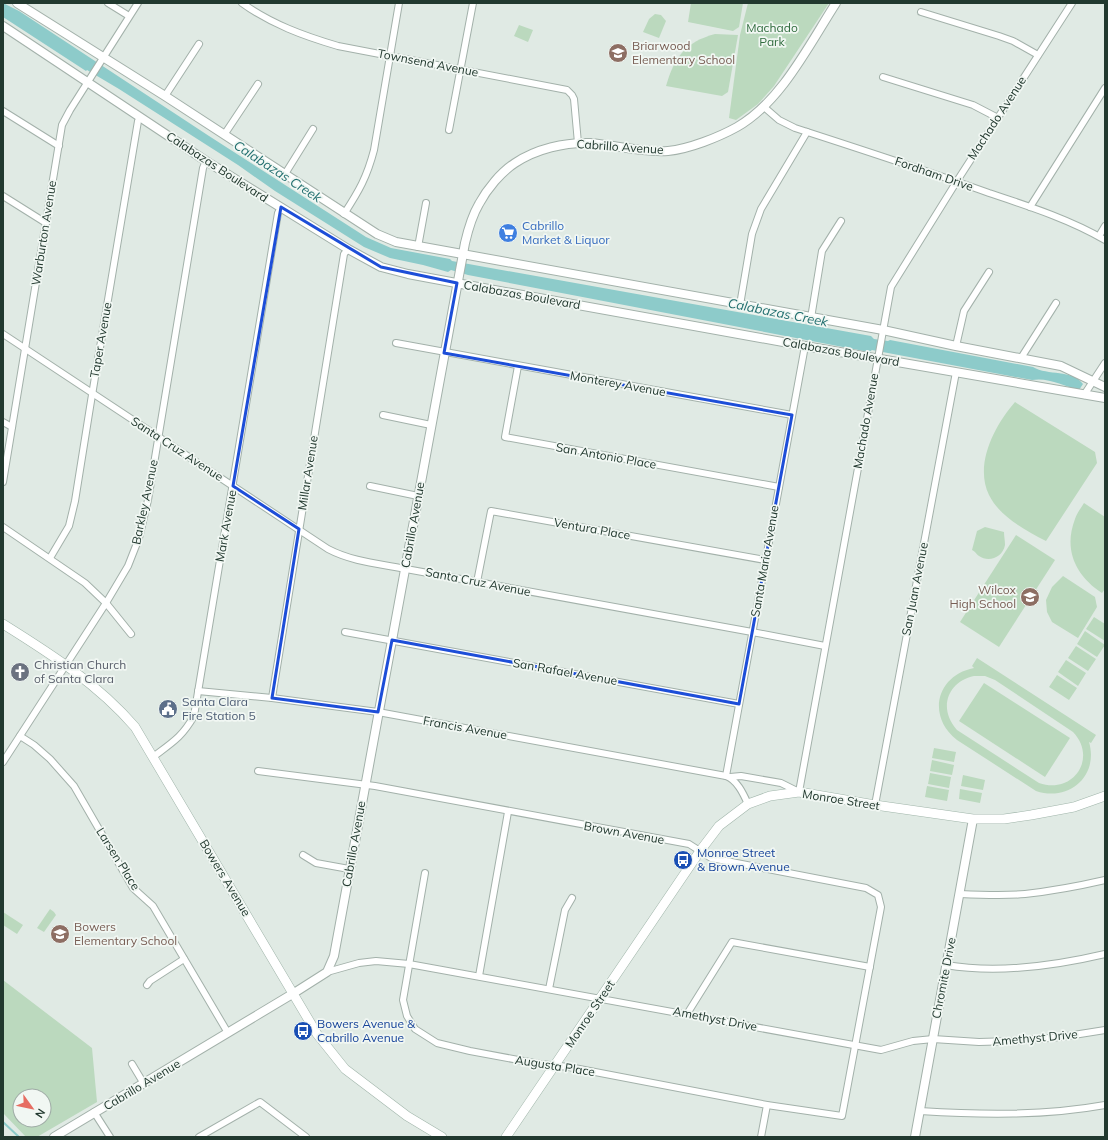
<svg xmlns="http://www.w3.org/2000/svg" width="1108" height="1140" font-family="Mulish,sans-serif">
	<rect width="100%" height="100%" fill="#e0eae4"/>
	<g fill="#bbd9be" fill-rule="evenodd">
		<polygon points="691,3 743,3 739,27 733,31 688,22"/>
		<polygon points="748,3 829,3 774,86 758,104 736,120 729,118 740,35"/>
		<polygon points="655,14 661,15 666,21 659,38 643,32 649,19"/>
		<polygon points="519,25 533,30 528,42 514,36"/>
		<path d="M715 34 738 35 728 92 722 96 666 86C674 58 685 42 715 34Z"/>
		<path d="M1015 402 1095 452 1097 463 1046 541C1025 530 1000 517 989 495 974 464 995 425 1015 402Z"/>
		<path d="M1084 503 1105 517V589L1102 593C1076 576 1063 550 1075 519 1077 513 1081 508 1084 503Z"/>
		<path d="M985 527 1004 532C1004 536 1005 541 1005 545 1003 557 989 563 979 556 976 554 976 552 972 550L977 531Z"/>
		<polygon points="1016,535 1055,560 999,647 960,622"/>
		<polygon points="1063,576 1095,597 1097,607 1078,638 1052,622 1047,612 1046,600 1052,587"/>
		<polygon points="1094,617 1105,624 1105,641 1086,629"/>
		<polygon points="1085,631 1105,645 1097,657 1077,644"/>
		<polygon points="1076,646 1096,659 1088,671 1068,658"/>
		<path d="M977 658 1096 735 1091 743 1089 742C1099 776 1069 802 1036 791L957 740C926 716 937 675 974 668L972 666ZM974 676H985L995 680 1073 732C1098 758 1073 795 1039 783L957 730C938 709 947 682 974 676Z"/>
		<polygon points="1066,660 1086,673 1078,686 1058,672"/>
		<polygon points="1057,675 1077,688 1069,700 1049,687"/>
		<polygon points="984,683 1070,738 1045,777 959,721"/>
		<polygon points="934,748 956,752 954,762 932,758"/>
		<polygon points="932,760 954,765 952,775 930,771"/>
		<polygon points="930,773 951,777 949,788 928,784"/>
		<polygon points="963,775 985,780 983,790 961,786"/>
		<polygon points="927,786 949,790 947,801 925,797"/>
		<polygon points="960,789 982,793 980,803 959,799"/>
		<polygon points="50,909 54,912 56,915 44,932 37,928"/>
		<polygon points="3,912 23,925 17,934 3,925"/>
		<path d="M3 980 92 1048 97 1102 37 1137H26L3 1113ZM20 1096H44V1120H20Z"/>
	</g>
	<path fill="#8dcbca" d="M3 3 19 11 209 136 366 237 391 248 450 259 452 261 871 336 874 339 888 341 890 340 1033 367C1048 376 1072 369 1083 384L1079 390C1064 386 1048 377 1032 380L872 350 869 352 468 275 451 270 448 272 423 265 390 258 364 247 275 191 238 165 119 89 87 70 86 71 3 17Z"/>
	<g fill="none" stroke-linecap="round" stroke-linejoin="round">
		<polyline stroke="#8dcbca" stroke-width="2" points="3,1122 19,1137"/>
		<defs>
			<g id="minor">
				<polyline points="108,3 129,16"/>
				<path d="M242 3C271 24 304 36 338 46L567 90 572 95 574 99 578 143"/>
				<polyline points="921,12 999,36 1013,41 1038,55"/>
				<polyline points="883,77 973,105 998,118"/>
				<polyline points="165,96 199,44"/>
				<path d="M764 107 779 120 795 128C860 149 925 170 989 193 1028 206 1069 219 1105 240"/>
				<polyline points="3,111 59,146"/>
				<polyline points="449,130 473,3"/>
				<polyline points="224,135 258,84"/>
				<polyline points="285,174 313,129"/>
				<polyline points="3,196 46,223"/>
				<polyline points="1030,207 1105,88"/>
				<path d="M344 214C359 191 367 177 374 150L399 3"/>
				<polyline points="1099,236 1105,226"/>
				<polyline points="418,247 426,203"/>
				<polyline points="740,305 752,234 761,209 807,132"/>
				<polyline points="811,318 822,251 841,221"/>
				<path d="M3 334 328 549C349 560 372 563 395 567L752 632 825 646"/>
				<polyline points="396,343 792,415"/>
				<polyline points="956,346 964,311 989,272"/>
				<polyline points="1021,358 1056,303"/>
				<polyline points="518,366 505,437 779,487"/>
				<polyline points="1084,395 1105,363"/>
				<polyline points="383,415 431,425"/>
				<polyline points="3,422 12,427"/>
				<polyline points="3,482 62,125 70,110 138,3"/>
				<polyline points="370,486 418,496"/>
				<polyline points="3,527 85,583 106,603 131,634"/>
				<polyline points="50,558 69,526 75,501 91,401 138,121 140,117"/>
				<polyline points="477,582 491,511 765,560"/>
				<polyline points="345,632 739,704"/>
				<path d="M198 691 272 698 378 712 726 776C737 780 743 793 748 804"/>
				<polyline points="272,698 344,254 348,249"/>
				<polyline points="20,736 34,745 50,759 74,786 133,888 153,906 228,1033"/>
				<path d="M153 757C173 742 182 737 194 716L278 213 281 207"/>
				<polyline points="3,762 106,603 128,566 139,538 148,500 203,168 206,161"/>
				<polyline points="258,771 375,786 689,844 711,858 866,888 878,895 881,907 842,1116 767,1105 569,1067 540,1064 470,1051 437,1043 415,1029 407,1016 403,1000 425,873"/>
				<polyline points="726,776 805,346"/>
				<polyline points="730,777 741,776 781,783 799,792 891,287 957,181 1072,3"/>
				<polyline points="875,805 956,372"/>
				<polyline points="303,855 316,863 349,869"/>
				<path d="M960 894C982 895 1004 896 1025 894 1052 891 1079 886 1105 880"/>
				<path d="M946 965C998 974 1054 966 1105 954"/>
				<polyline points="327,972 359,963 376,961 409,964 881,1050 913,1041 933,1039 979,1042 1012,1041 1061,1037 1105,1030"/>
				<polyline points="479,976 508,812"/>
				<polyline points="147,985 150,981 184,959"/>
				<polyline points="549,989 565,910 572,898"/>
				<polyline points="687,1014 732,942 870,967"/>
				<polyline points="132,1064 144,1084"/>
				<path d="M920 1111C982 1115 1044 1116 1105 1105"/>
				<polyline points="94,1112 110,1137"/>
				<polyline points="199,1137 260,1102 306,1137"/>
				<polyline points="761,1137 767,1105"/>
			</g>
			<g id="tertiary">
				<polyline points="17,3 165,96 377,234 396,242 883,330 956,346 1061,366 1105,387"/>
				<polyline points="3,26 206,161 348,249 381,267 408,274 467,285 805,346 1105,398"/>
				<path d="M54 1137 294 993 327 972 334 956 465 243C468 230 472 216 479 204 487 189 501 172 515 163 536 149 565 142 590 143 616 145 642 153 668 151 689 149 719 137 737 127 781 102 809 45 836 3"/>
				<polyline points="915,1137 973,819"/>
			</g>
			<g id="secondary">
				<path d="M3 624C51 654 98 684 135 727L317 1034 345 1069 407 1116 442 1137"/>
				<polyline points="506,1137 700,851 719,826 748,804 770,796 799,792 875,805 973,819 1004,819 1031,815 1074,807 1105,796"/>
			</g>
		</defs>
		<use href="#minor" stroke="#a3b1aa" stroke-width="8"/>
		<use href="#tertiary" stroke="#a3b1aa" stroke-width="10"/>
		<use href="#secondary" stroke="#a0b5aa" stroke-width="10"/>
		<use href="#minor" stroke="#fff" stroke-width="6"/>
		<use href="#tertiary" stroke="#fff" stroke-width="8"/>
		<use href="#secondary" stroke="#fff" stroke-width="9"/>
	</g>
	<path fill="none" stroke="#1d4ed8" stroke-width="3" stroke-linejoin="round" d="M281 207 381 267 457 283 444 353 792 415 739 704 392 640 378 712 272 698 299 529 233 486Z"/>
	<defs>
		<symbol id="school-disc" viewBox="-11 -11 22 22"><circle r="9.5" fill="#8d6e63" stroke="#f1f7f3"/><path d="M0-5L7-2L0 1L-7-2ZM-4 1L0 2.5L4 1V4Q0 6-4 4Z" fill="#fff"/></symbol>
		<symbol id="supermarket-disc" viewBox="-11 -11 22 22"><circle r="9.5" fill="#3f7fe0" stroke="#f1f7f3"/><path d="M-6-5.5h2.5l.6 2H6L4.5 2H-2.5L-4.4-4H-6ZM-1.5 3.2a1.3 1.3 0 1 0 .1 0ZM3 3.2a1.3 1.3 0 1 0 .1 0Z" fill="#fff"/></symbol>
		<symbol id="church-disc" viewBox="-11 -11 22 22"><circle r="9.5" fill="#6b7280" stroke="#f1f7f3"/><path d="M-1.2-6h2.4v3.5h3.3v2.4h-3.3V6h-2.4V-.1h-3.3v-2.4h3.3Z" fill="#fff"/></symbol>
		<symbol id="civic-disc" viewBox="-11 -11 22 22"><circle r="9.5" fill="#5c6f8a" stroke="#f1f7f3"/><path d="M-.6-6.5H3V-4.5H.6V-3L4-1V1h2V6H-6V1h2V-1L-.6-3ZM-1.2 2.5V6h2.4V2.5Z" fill="#fff"/></symbol>
		<symbol id="bus-disc" viewBox="-11 -11 22 22"><circle r="9.5" fill="#1a4fb4" stroke="#f1f7f3"/><path d="M-5-6H5V4H4V6H2V4H-2V6H-4V4H-5ZM-3.5-4V0h7V-4ZM-3.5 1.2v1.5H-2V1.2ZM2 1.2v1.5H3.5V1.2Z" fill="#fff"/></symbol>
	</defs>
	<g fill-rule="evenodd">
		<use href="#school-disc" x="607" y="42" width="22" height="22"/>
		<use href="#supermarket-disc" x="497" y="222" width="22" height="22"/>
		<use href="#school-disc" x="1019" y="586" width="22" height="22"/>
		<use href="#church-disc" x="9" y="661" width="22" height="22"/>
		<use href="#civic-disc" x="157" y="698" width="22" height="22"/>
		<use href="#bus-disc" x="672" y="849" width="22" height="22"/>
		<use href="#school-disc" x="49" y="923" width="22" height="22"/>
		<use href="#bus-disc" x="292" y="1020" width="22" height="22"/>
	</g>
	<g text-anchor="middle" stroke-width="3.5" stroke-linejoin="round" paint-order="stroke">
		<g font-size="12" fill="#306c3e" stroke="#f1f7f3">
			<text x="772" y="32">Machado<tspan x="772" dy="14">Park</tspan></text>
		</g>
		<g font-size="12" fill="#785e54" stroke="#f1f7f3" text-anchor="start">
			<text x="632" y="50">Briarwood<tspan x="632" dy="14">Elementary School</tspan></text>
			<text x="1016" y="594" text-anchor="end">Wilcox<tspan x="1016" dy="14">High School</tspan></text>
			<text x="74" y="931">Bowers<tspan x="74" dy="14">Elementary School</tspan></text>
		</g>
		<g font-size="12" fill="#22392f" stroke="#f1f7f3">
			<text transform="translate(428 63) rotate(11)" y="4">Townsend Avenue</text>
			<text transform="translate(997 118) rotate(-57)" y="4">Machado Avenue</text>
			<text transform="translate(620 147) rotate(4)" y="4">Cabrillo Avenue</text>
			<text transform="translate(217 167) rotate(33)" y="4">Calabazas Boulevard</text>
			<text transform="translate(934 174) rotate(19)" y="4">Fordham Drive</text>
			<text transform="translate(44 233) rotate(-81)" y="4">Warburton Avenue</text>
			<text transform="translate(522 295) rotate(10)" y="4">Calabazas Boulevard</text>
			<text transform="translate(101 340) rotate(-80)" y="4">Taper Avenue</text>
			<text transform="translate(841 352) rotate(10)" y="4">Calabazas Boulevard</text>
			<text transform="translate(618 384) rotate(10)" y="4">Monterey Avenue</text>
			<text transform="translate(866 421) rotate(-80)" y="4">Machado Avenue</text>
			<text transform="translate(177 449) rotate(33)" y="4">Santa Cruz Avenue</text>
			<text transform="translate(606 456) rotate(10)" y="4">San Antonio Place</text>
			<text transform="translate(308 473) rotate(-81)" y="4">Millar Avenue</text>
			<text transform="translate(145 502) rotate(-78)" y="4">Barkley Avenue</text>
			<text transform="translate(413 525) rotate(-80)" y="4">Cabrillo Avenue</text>
			<text transform="translate(226 526) rotate(-80)" y="4">Mark Avenue</text>
			<text transform="translate(592 529) rotate(10)" y="4">Ventura Place</text>
			<text transform="translate(765 561) rotate(-80)" y="4">Santa Maria Avenue</text>
			<text transform="translate(478 582) rotate(11)" y="4">Santa Cruz Avenue</text>
			<text transform="translate(915 589) rotate(-79)" y="4">San Juan Avenue</text>
			<text transform="translate(565 672) rotate(10)" y="4">San Rafael Avenue</text>
			<text transform="translate(465 728) rotate(10)" y="4">Francis Avenue</text>
			<text transform="translate(841 800) rotate(9)" y="4">Monroe Street</text>
			<text transform="translate(624 833) rotate(10)" y="4">Brown Avenue</text>
			<text transform="translate(354 844) rotate(-80)" y="4">Cabrillo Avenue</text>
			<text transform="translate(118 859) rotate(58)" y="4">Larsen Place</text>
			<text transform="translate(225 878) rotate(59)" y="4">Bowers Avenue</text>
			<text transform="translate(944 978) rotate(-79)" y="4">Chromite Drive</text>
			<text transform="translate(590 1014) rotate(-56)" y="4">Monroe Street</text>
			<text transform="translate(715 1019) rotate(11)" y="4">Amethyst Drive</text>
			<text transform="translate(1035 1038) rotate(-5)" y="4">Amethyst Drive</text>
			<text transform="translate(555 1066) rotate(9)" y="4">Augusta Place</text>
			<text transform="translate(142 1085) rotate(-31)" y="4">Cabrillo Avenue</text>
		</g>
		<g font-size="12" fill="#366cbe" stroke="#f1f7f3" text-anchor="start">
			<text x="522" y="230">Cabrillo<tspan x="522" dy="14">Market &amp; Liquor</tspan></text>
		</g>
		<g font-size="12" fill="#5b616d" stroke="#f1f7f3" text-anchor="start">
			<text x="34" y="669">Christian Church<tspan x="34" dy="14">of Santa Clara</tspan></text>
		</g>
		<g font-size="12" fill="#4e5e75" stroke="#f1f7f3" text-anchor="start">
			<text x="182" y="706">Santa Clara<tspan x="182" dy="14">Fire Station 5</tspan></text>
		</g>
		<g font-size="12" fill="#164399" stroke="#f1f7f3" text-anchor="start">
			<text x="697" y="857">Monroe Street<tspan x="697" dy="14">&amp; Brown Avenue</tspan></text>
			<text x="317" y="1028">Bowers Avenue &amp;<tspan x="317" dy="14">Cabrillo Avenue</tspan></text>
		</g>
		<g font-size="13" font-style="italic" fill="#226f6f" stroke="#f1f7f3">
			<text transform="translate(278 171) rotate(33)" y="5">Calabazas Creek</text>
			<text transform="translate(778 312) rotate(11)" y="5">Calabazas Creek</text>
		</g>
	</g>
	<rect width="1108" height="1140" fill="none" stroke="#22392f" stroke-width="8"/>
	<g transform="translate(32 1108) rotate(123)"><circle r="19" fill="#f1f7f3" stroke="#9eaba5"/>
	<path d="M0-3L7 15L0 10L-7 15Z" fill="#e66d62"/>
	<text y="-6" font-size="11" font-weight="bold" text-anchor="middle" fill="#22392f">N</text>
	</g>
</svg>
